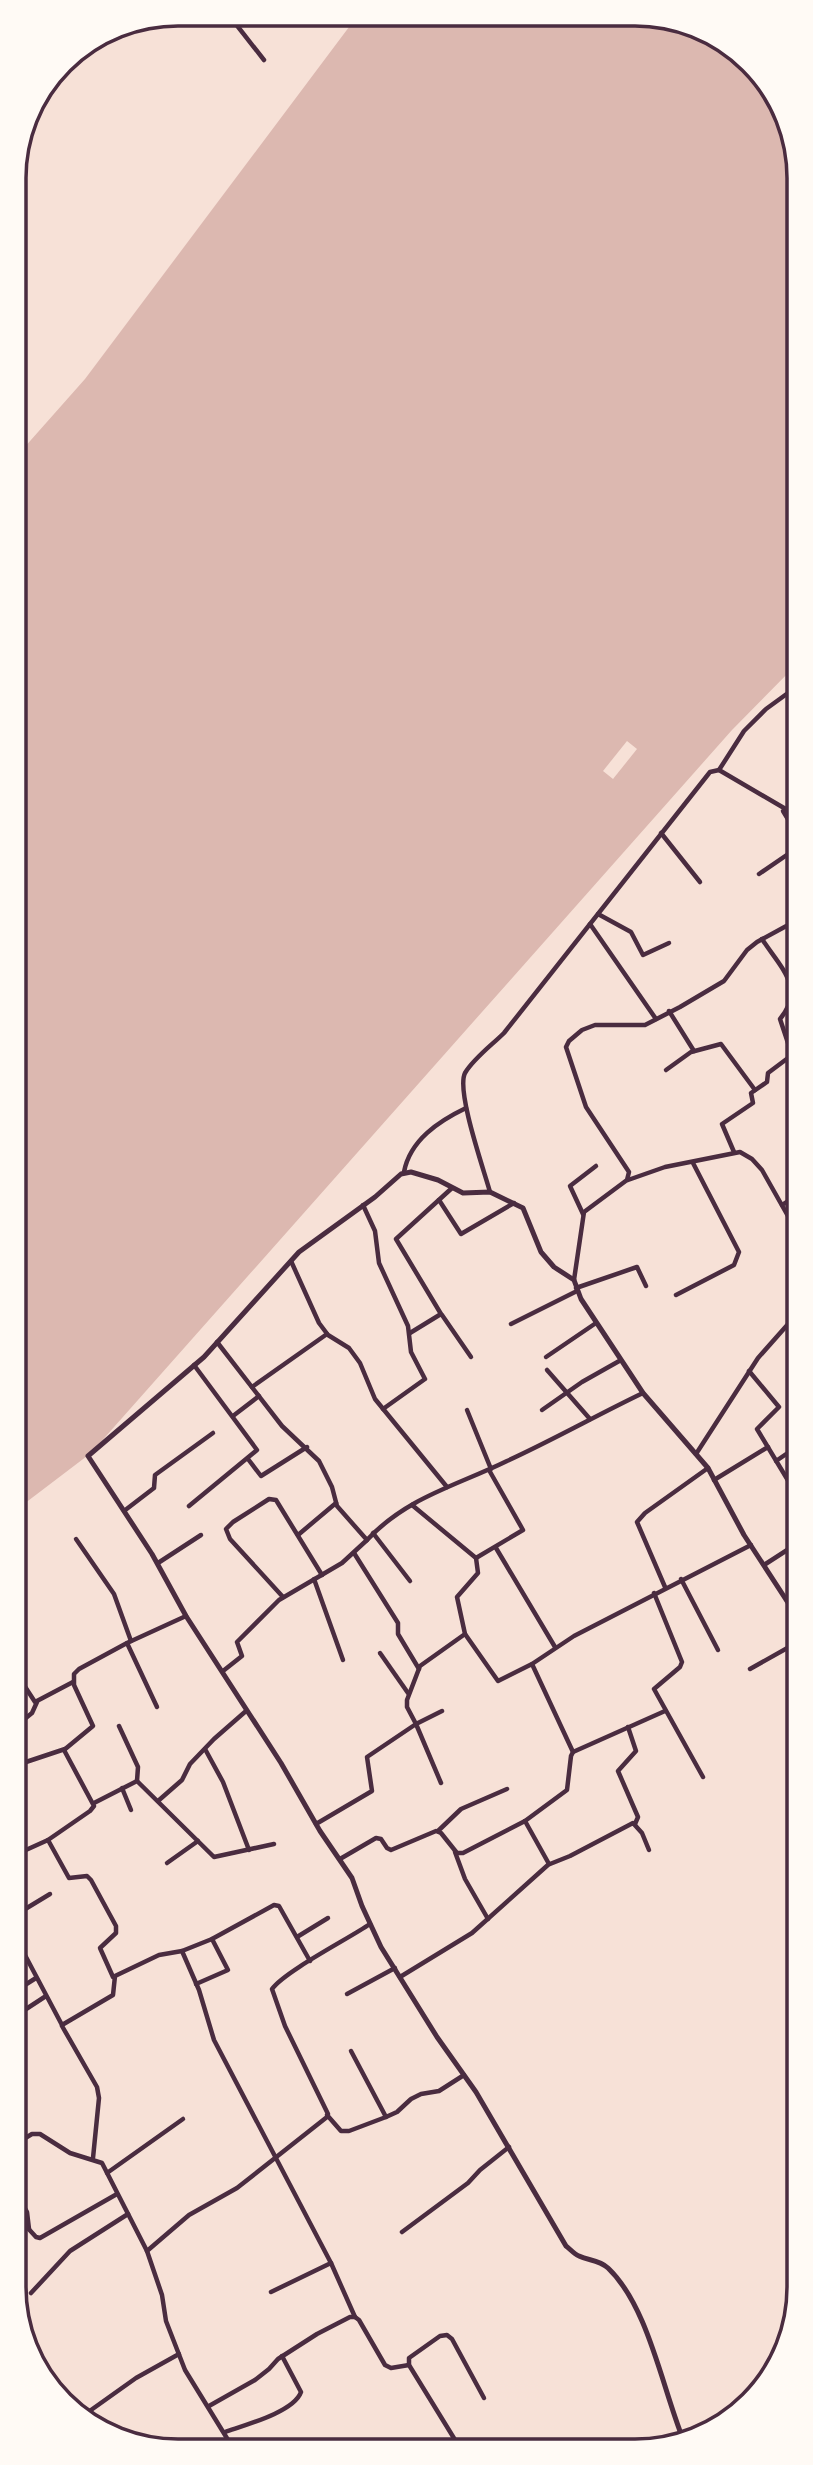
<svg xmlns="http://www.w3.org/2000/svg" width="813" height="2465" font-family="'Exo 2',sans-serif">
	<rect width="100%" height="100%" fill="#f7e1d7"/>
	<polygon fill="#dcb8b0" points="358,15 667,17 751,62 796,146 796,665 732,730 91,1453 16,1510 15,458 85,379"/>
	<polygon fill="#f7e1d7" points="627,741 637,749 613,779 603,771"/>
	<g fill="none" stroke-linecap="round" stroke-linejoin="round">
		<g stroke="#4a2c40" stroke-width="4.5">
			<polyline points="228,14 264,60"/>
			<polyline points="719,770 744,731 766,709 788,693 796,695"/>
			<polyline points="797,801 783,811 797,834"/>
			<polyline points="661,833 700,882"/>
			<polyline points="759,874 797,848"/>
			<polyline points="598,914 631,932 643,955 669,943"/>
			<polyline points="590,924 656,1019"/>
			<polyline points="669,1011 694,1051"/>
			<polyline points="791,1055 797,1065"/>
			<polyline points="666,1070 691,1052 721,1044 755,1090"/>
			<path d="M734 1152 722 1124 753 1103 751 1093 767 1082 768 1073 792 1055 780 1019C806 988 780 967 762 939"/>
			<path d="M404 1172C410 1140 439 1121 466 1108"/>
			<polyline points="628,1180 665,1167 740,1152 752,1159 762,1170 797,1232"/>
			<path d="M490 1192C484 1170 456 1091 465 1073 474 1058 492 1045 504 1033L710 772 719 770 784 808"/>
			<polyline points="439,1200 461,1234 514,1203"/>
			<polyline points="363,1205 375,1231 379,1263 408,1326 411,1352 425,1379 383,1409"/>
			<polyline points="782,1205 797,1195"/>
			<polyline points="583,1214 570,1186 596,1166"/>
			<polyline points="291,1261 319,1323 328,1335 349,1348 360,1363 375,1399 447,1487"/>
			<polyline points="574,1280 584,1212 627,1180 629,1172 586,1107 566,1047 569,1041 582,1030 595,1025 645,1025 680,1007 724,981 747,950 757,942 790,924 797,923"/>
			<polyline points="576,1288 637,1267 646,1286"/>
			<polyline points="676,1295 734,1265 739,1252 693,1163"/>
			<polyline points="442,1315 471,1357"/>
			<polyline points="511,1324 577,1291"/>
			<polyline points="410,1333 441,1314 396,1239 452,1188"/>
			<polyline points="217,1342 282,1426 319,1461 332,1487 337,1506 367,1540 342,1563 279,1600 237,1642 242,1656 223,1671"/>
			<polyline points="546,1357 596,1323"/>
			<polyline points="547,1370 590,1419"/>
			<polyline points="749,1371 779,1407 757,1429 798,1497"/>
			<polyline points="252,1387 327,1334"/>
			<polyline points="467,1410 491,1469"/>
			<polyline points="542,1410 582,1382 621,1360"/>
			<polyline points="233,1416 259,1396"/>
			<polyline points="696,1454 758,1358 797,1314"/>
			<polyline points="248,1459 261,1476 307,1447"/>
			<polyline points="776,1461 795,1448 790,1425 797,1418"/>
			<polyline points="714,1480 768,1447"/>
			<polyline points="189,1506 257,1450 194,1365"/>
			<polyline points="124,1511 154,1488 155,1475 213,1433"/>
			<polyline points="373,1533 410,1581"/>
			<polyline points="298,1535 336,1503"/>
			<polyline points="76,1539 114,1594 131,1641"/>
			<path d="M367 1540C407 1497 456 1486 507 1461 553 1440 597 1415 643 1393"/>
			<polyline points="496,1548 555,1647"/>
			<polyline points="354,1553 398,1623 398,1634 419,1669"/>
			<polyline points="476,1558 523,1530 489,1470"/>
			<polyline points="158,1563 201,1535"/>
			<polyline points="764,1565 798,1543"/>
			<polyline points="314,1579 343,1660"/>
			<polyline points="681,1579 718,1650"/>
			<polyline points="665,1587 637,1522 645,1513 708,1468"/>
			<polyline points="654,1593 682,1662 680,1667 654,1689 703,1777"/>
			<polyline points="283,1597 230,1539 226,1529 233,1522 269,1499 276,1500 322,1575"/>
			<polyline points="127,1643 157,1707"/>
			<polyline points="380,1653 408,1693"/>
			<polyline points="532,1664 574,1636 751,1545"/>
			<polyline points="16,1665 20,1678"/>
			<polyline points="750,1669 798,1642"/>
			<polyline points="16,1678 20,1679 35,1702 73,1682"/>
			<polyline points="16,1726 32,1713 37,1702"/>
			<polyline points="119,1726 138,1767 137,1781"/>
			<polyline points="628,1727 636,1751 618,1771 638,1817 635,1824"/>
			<polyline points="205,1749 223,1782 249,1850"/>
			<polyline points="573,1752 665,1711"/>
			<polyline points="17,1765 65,1749"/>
			<polyline points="441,1783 416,1724 442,1711"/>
			<polyline points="122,1788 131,1810"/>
			<polyline points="158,1801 182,1780 190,1764 214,1739 246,1711"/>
			<polyline points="94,1803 137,1781 214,1857 274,1844"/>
			<polyline points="316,1824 372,1791 367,1757 416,1724 407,1707 407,1700 420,1666 465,1634 457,1597 478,1573 476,1558 412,1505"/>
			<polyline points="438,1831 461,1809 507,1789"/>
			<polyline points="48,1840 69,1878 87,1876 91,1880 116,1926 116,1933 100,1948 113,1977"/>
			<polyline points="455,1852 465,1879 488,1919"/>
			<polyline points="17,1854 48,1840 90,1811 94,1806 64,1750 93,1726 74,1685 74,1674 79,1669 127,1643 186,1616"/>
			<polyline points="340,1859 376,1838 381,1839 387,1848 391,1850 436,1831 441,1833 457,1853 463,1853 525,1821 567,1790 571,1756 573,1752 532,1664 498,1681 465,1634"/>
			<polyline points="167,1863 198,1841"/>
			<polyline points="550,1864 570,1856 633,1823 642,1833 649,1850"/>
			<polyline points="17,1914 50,1894"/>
			<polyline points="297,1937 328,1918"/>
			<polyline points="17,1940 62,2025 113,1995 115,1976 159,1955 182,1951 212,1939 274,1905 279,1906 310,1961"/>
			<polyline points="182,1951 199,1990 214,2040 331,2263 355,2317"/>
			<polyline points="400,1977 472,1933 549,1864 525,1821"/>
			<polyline points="196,1984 228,1970 212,1939"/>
			<polyline points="17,1990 36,1978"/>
			<polyline points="347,1994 395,1968"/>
			<polyline points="17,2015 46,1996"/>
			<polyline points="62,2026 97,2087 99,2098 93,2158"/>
			<polyline points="351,2051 386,2117"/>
			<polyline points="327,2115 341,2131 349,2131 386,2117 397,2112 411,2099 421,2094 439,2091 464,2075"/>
			<polyline points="17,2143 32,2134 40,2134 70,2153 102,2163 147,2251 162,2295 166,2321 185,2370 233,2448"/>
			<polyline points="107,2173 183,2119"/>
			<polyline points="17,2194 27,2212 29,2229"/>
			<polyline points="17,2230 25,2225 36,2237 40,2238 117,2194"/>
			<polyline points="402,2232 468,2183 480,2170 509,2147"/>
			<path d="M147 2251 189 2215 237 2188 327 2117 328 2114 285 2026 272 1989C285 1971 348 1939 370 1924"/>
			<polyline points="271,2292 331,2263"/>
			<polyline points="31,2293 70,2251 128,2214"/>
			<polyline points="209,2406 255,2380 269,2369 278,2359 317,2334 350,2317 355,2317 359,2320 385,2365 391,2368 409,2365"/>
			<polyline points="84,2415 136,2378 179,2354"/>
			<path d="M225 2432C245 2425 294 2412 301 2392L282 2356"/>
			<polyline points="460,2448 409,2365 409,2358 440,2336 447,2335 452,2339 484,2398"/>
		</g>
		<path stroke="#4a2c40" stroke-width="5" d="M683 2439C662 2387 648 2306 608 2268 598 2259 589 2261 579 2256 574 2254 570 2249 566 2246L476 2092 437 2037 381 1947 362 1906 352 1878 320 1831 281 1763 186 1616 152 1554 88 1456 204 1357 299 1252 375 1197 401 1174 411 1172 438 1180 463 1193 490 1192 523 1208 541 1252 554 1267 574 1280 581 1299 643 1393 708 1468 744 1535 798 1618"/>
		<polyline stroke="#4a2c40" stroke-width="7" points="752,2398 761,2390"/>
	</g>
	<path d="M0 0H813V2465H0ZM178 26H635A152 152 0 0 1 787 178V2287A152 152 0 0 1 635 2439H178A152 152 0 0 1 26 2287V178A152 152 0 0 1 178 26Z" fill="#fffaf5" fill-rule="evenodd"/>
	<path fill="none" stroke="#4a2c40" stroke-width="3.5" d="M178 26H635A152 152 0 0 1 787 178V2287A152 152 0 0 1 635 2439H178A152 152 0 0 1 26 2287V178A152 152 0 0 1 178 26Z"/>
</svg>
